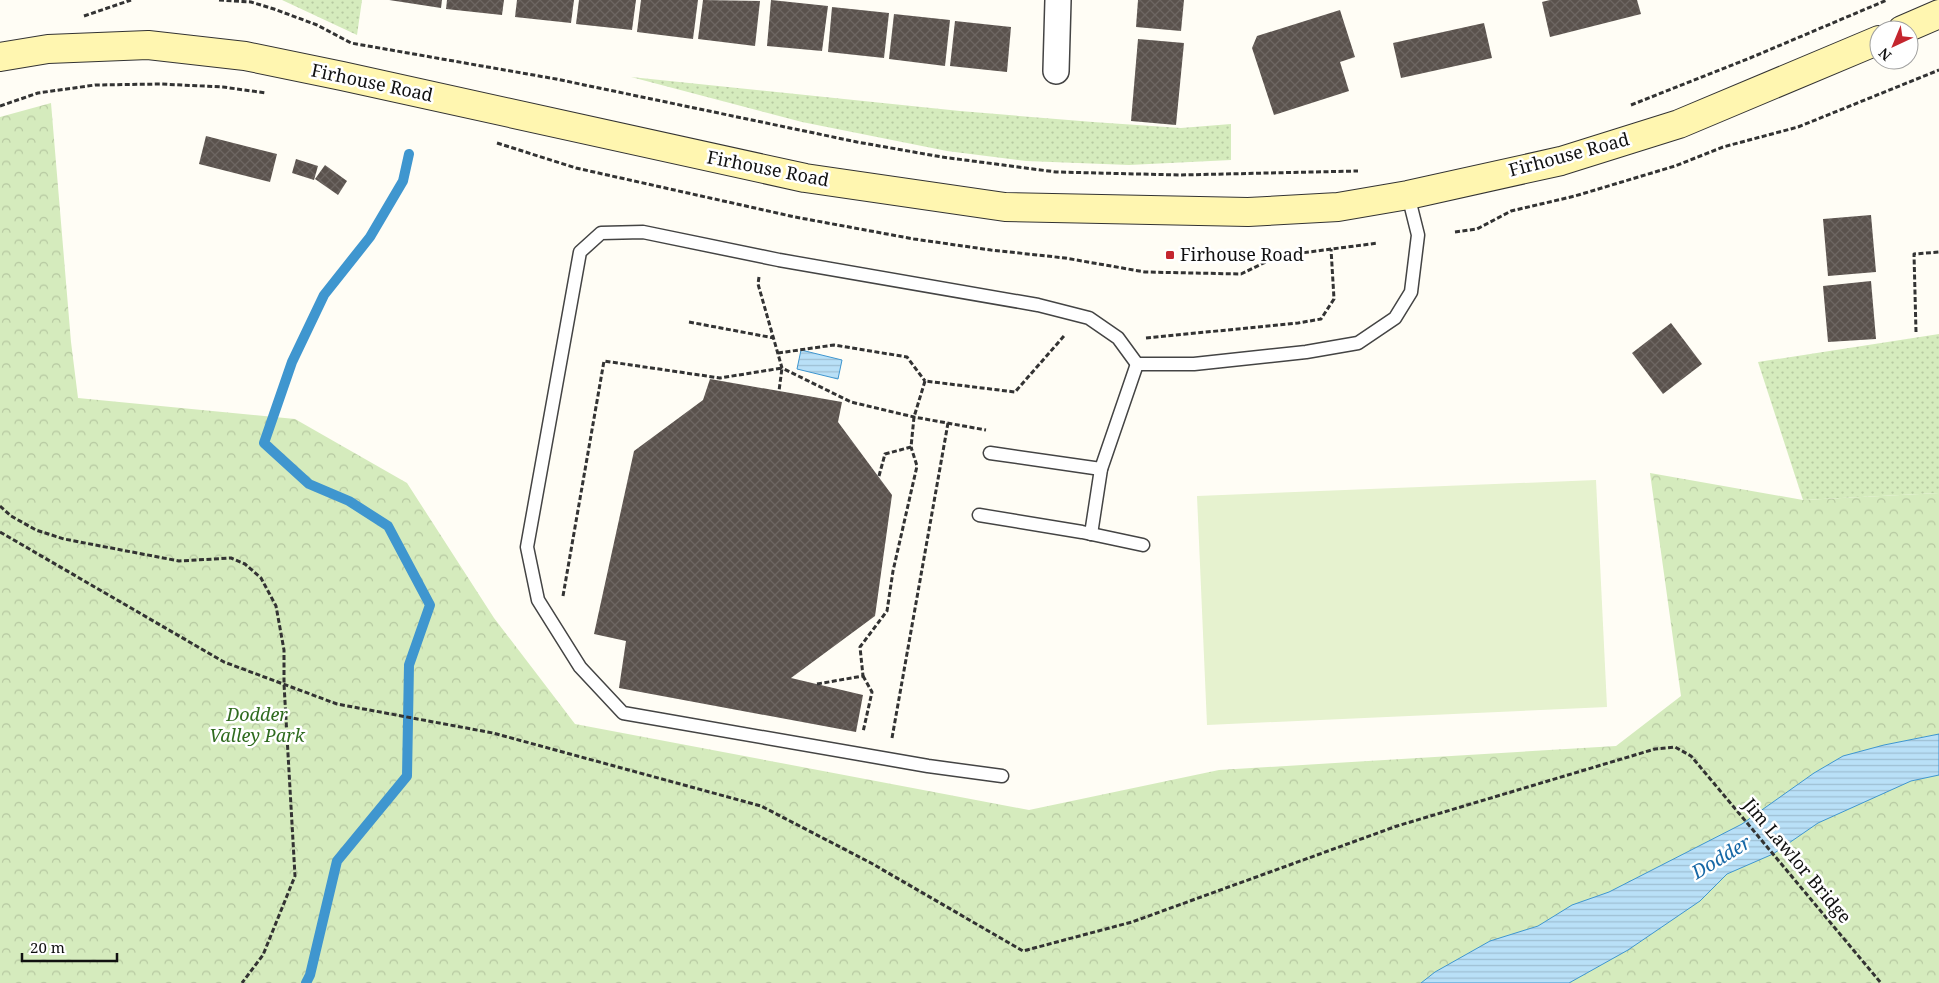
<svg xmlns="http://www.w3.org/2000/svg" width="1939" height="983" font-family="'Noto Serif',serif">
	<defs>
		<pattern id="grass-dots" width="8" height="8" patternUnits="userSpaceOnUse" patternTransform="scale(1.25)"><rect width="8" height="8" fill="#d5ebbd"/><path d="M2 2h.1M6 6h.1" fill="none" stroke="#b6c8a1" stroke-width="1.8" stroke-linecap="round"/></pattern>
		<pattern id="park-crowns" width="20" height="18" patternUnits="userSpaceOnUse" patternTransform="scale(1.25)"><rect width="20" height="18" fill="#d5ebbd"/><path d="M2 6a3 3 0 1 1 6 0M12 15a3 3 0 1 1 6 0" fill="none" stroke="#b6c8a1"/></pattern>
		<pattern id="water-rules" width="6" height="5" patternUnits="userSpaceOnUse" patternTransform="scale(1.25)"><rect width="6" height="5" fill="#b9e0f7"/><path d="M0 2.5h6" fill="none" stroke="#9ebfd3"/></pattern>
		<pattern id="building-cross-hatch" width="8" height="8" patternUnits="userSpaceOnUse" patternTransform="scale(1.25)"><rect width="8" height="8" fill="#5a524d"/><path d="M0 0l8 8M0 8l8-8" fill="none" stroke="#6d6662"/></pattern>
	</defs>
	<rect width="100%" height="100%" fill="#fffdf5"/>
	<g fill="url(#grass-dots)">
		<polygon points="282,0 362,0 357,35"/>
		<polygon points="631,77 960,111 1093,122 1181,128 1231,124 1231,160 1129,165 1026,161 947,151 802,122"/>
		<polygon points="1939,334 1939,493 1803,500 1758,362"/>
	</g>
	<polygon fill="url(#park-crowns)" points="51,103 71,342 78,398 295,419 407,483 494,618 575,724 1029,810 1219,770 1616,746 1681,696 1650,473 1803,500 1939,493 1939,983 0,983 0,117"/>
	<polygon fill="#e6f2cf" points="1596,480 1607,707 1207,725 1197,496"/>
	<g fill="url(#water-rules)" stroke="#3f96cf">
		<polygon points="801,350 842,360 838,379 797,369"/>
		<polygon points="1939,734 1939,775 1911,781 1818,823 1773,854 1727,874 1700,901 1628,950 1569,983 1421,983 1435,972 1490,941 1538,926 1572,905 1609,892 1742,824 1814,773 1843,756 1884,745"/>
	</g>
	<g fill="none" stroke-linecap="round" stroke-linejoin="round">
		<polyline stroke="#3f96cf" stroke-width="10" points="306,983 310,975 337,861 407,776 409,665 430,605 388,526 349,501 309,484 264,443 292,362 324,295 370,237 403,181 409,154"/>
	</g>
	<g fill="url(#building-cross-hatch)">
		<polygon points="389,0 442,0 441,8"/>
		<polygon points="447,0 504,0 502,15 446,9"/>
		<polygon points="517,0 574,0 571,23 515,17"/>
		<polygon points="579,0 636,0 632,30 576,24"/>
		<polygon points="641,0 698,0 693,39 637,32"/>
		<polygon points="703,0 760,1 755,46 698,39"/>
		<polygon points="771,0 828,6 822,51 767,46"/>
		<polygon points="1138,0 1184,0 1181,31 1136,27"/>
		<polygon points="1550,0 1637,0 1641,14 1550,37 1542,2"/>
		<polygon points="832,7 889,13 884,58 828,52"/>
		<polygon points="1340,10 1355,57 1340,62 1349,91 1274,115 1252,48 1257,36"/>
		<polygon points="894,14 950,20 945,66 889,59"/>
		<polygon points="955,21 1011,27 1007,72 950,66"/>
		<polygon points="1484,23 1492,58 1401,78 1393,43"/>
		<polygon points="1138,39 1184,43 1176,125 1131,121"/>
		<polygon points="206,136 277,154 270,182 199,164"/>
		<polygon points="296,159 318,166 314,180 292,173"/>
		<polygon points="325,165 347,181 338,195 315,179"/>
		<polygon points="1871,215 1876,272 1828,276 1823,219"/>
		<polygon points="1871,281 1876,339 1828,342 1823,286"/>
		<polygon points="1671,323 1702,364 1663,394 1632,353"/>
		<polygon points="710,379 842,402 838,422 892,495 875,616 791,678 863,695 856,732 619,688 626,641 594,634 634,451 703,400"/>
	</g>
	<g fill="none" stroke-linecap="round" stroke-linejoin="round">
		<defs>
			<g id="service">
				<polyline points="990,453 1101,469"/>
				<polyline points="979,515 1082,532 1143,545"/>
				<polyline points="1091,534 1101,469 1137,364"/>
				<polyline points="1002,776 928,766 623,713 580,667 538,600 527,547 580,252 601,233 643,232 779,260 1038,305 1089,318 1118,338 1137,364 1194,364 1306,352 1358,343 1395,318 1411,292 1418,235 1408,195"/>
			</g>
			<polyline id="minor" points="1056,71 1058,0"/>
			<g id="secondary">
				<polyline points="1902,30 1939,14"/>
				<polyline points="0,57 48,49 148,45 245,56 342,76 805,178 1005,207 1248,212 1338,207 1408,195 1561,161 1679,124 1879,40"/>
			</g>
		</defs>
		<use href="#service" stroke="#444" stroke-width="15"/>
		<use href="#minor" stroke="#444" stroke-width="28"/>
		<use href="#secondary" stroke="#333" stroke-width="30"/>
		<g stroke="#333" stroke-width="3" stroke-dasharray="5 2.5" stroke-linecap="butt">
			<polyline points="219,0 251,2 274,9 317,25 351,43 556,79 857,142 942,157 1056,172 1180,175 1358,171"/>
			<polyline points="84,16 131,0"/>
			<polyline points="1631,105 1750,58 1887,0"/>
			<polyline points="0,106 38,93 95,85 161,84 223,87 266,93"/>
			<polyline points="497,143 576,168 795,217 914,239 991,250 1065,258 1145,272 1241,274 1278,256 1378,243"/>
			<polyline points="1455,232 1477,229 1511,211 1575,196 1675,166 1723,147 1798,127 1939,70"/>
			<polyline points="759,277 758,284 782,368 851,402 914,417 986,430"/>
			<polyline points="689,322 774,338"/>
			<polyline points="1916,332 1914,254 1939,252"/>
			<polyline points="1146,338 1298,323 1321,319 1334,299 1331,249"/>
			<polyline points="778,353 834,345 907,357 925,381"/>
			<polyline points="879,476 885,454 911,447 914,417 925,381 1015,392 1064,336"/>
			<polyline points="0,506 11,516 36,530 64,539 179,561 231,558 245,564 261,578 276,606 284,650 284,684 295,876 263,955 242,983"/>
			<polyline points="0,532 224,662 337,704 493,733 761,806 871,863 1023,951 1132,922 1397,826 1655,749 1675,747 1691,756 1881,983"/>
			<polyline points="563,596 604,361 720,378 782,368 779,391"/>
			<polyline points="863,676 872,692 863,732"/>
			<polyline points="817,684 863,676 860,647 887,611 893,571 917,466 911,447"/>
			<polyline points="892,738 948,423"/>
		</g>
		<use href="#service" stroke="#fff" stroke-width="12"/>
		<use href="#minor" stroke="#fff" stroke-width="25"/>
		<use href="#secondary" stroke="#fff6b0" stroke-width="28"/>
	</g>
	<rect fill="#c4262e" stroke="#fff" stroke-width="2" x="1165" y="250" width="10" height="10" rx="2.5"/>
	<g text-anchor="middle" stroke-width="5" stroke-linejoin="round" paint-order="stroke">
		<g font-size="18" fill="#111" stroke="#fff">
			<text transform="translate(372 83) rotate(12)" y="6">Firhouse Road</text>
			<text transform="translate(1569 155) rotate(-15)" y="6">Firhouse Road</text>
			<text transform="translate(768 169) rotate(11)" y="6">Firhouse Road</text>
			<text transform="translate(1797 861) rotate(50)" y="6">Jim Lawlor Bridge</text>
		</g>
		<g font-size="18" fill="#111" stroke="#fff" text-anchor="start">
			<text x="1180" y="261">Firhouse Road</text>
		</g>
		<g font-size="18" font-style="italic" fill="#2f6b1f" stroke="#fff">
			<text x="257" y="721">Dodder<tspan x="257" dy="21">Valley Park</tspan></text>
		</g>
		<g font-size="19" font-style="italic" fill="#1768a6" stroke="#fff">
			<text transform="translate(1721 857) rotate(-31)" y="7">Dodder</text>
		</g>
	</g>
	<g transform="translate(1894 45) rotate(224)"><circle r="24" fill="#ffffff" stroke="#a0a0a0"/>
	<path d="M0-4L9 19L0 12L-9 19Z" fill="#c4262e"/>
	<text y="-8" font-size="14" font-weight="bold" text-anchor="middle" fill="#111111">N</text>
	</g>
	<path d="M22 953v8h95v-8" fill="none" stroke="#111111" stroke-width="2.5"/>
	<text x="30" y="953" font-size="15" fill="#111111" stroke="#ffffff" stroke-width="4" paint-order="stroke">20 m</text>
</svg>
